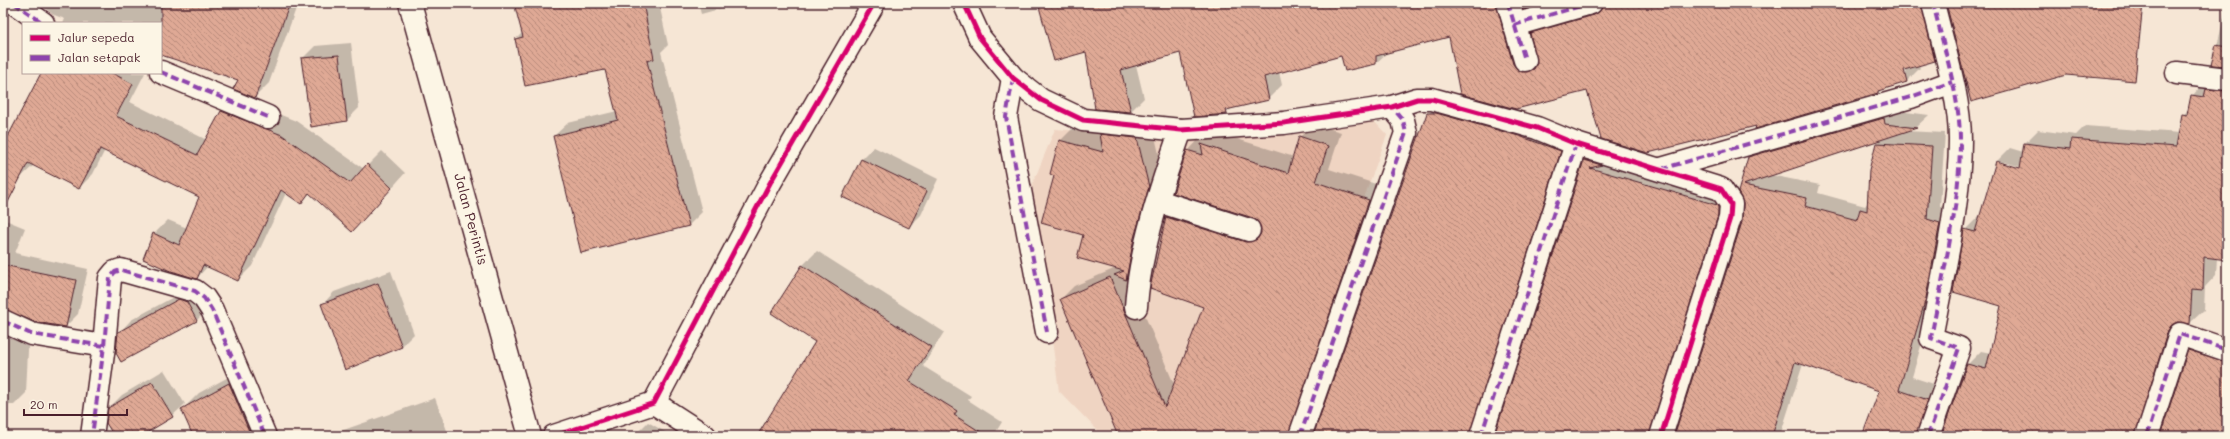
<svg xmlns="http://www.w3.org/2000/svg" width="2230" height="439" font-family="Mali,sans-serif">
	<defs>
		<pattern id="building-back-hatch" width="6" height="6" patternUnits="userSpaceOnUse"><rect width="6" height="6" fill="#dfa995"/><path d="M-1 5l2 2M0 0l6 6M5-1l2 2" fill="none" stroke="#b7897a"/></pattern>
	</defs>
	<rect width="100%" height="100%" fill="#f6e6d5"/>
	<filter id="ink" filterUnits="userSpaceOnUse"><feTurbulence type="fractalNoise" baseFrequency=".025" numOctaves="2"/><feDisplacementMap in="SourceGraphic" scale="8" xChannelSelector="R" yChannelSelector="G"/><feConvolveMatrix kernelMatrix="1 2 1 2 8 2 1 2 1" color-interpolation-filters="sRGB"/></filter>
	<g filter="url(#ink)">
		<polygon fill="#efd4c2" points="1371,118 1387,135 1277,436 1103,436 1059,391 1031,188 1055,129 1178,139"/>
		<g fill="#0003" fill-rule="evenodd">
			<polygon points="47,3 298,3 269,83 255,97 239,80 161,54 161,23 63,23 65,19 54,15 45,8"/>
			<polygon points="516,3 659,3 668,45 661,52 702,212 689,225 554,136 568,123 617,111 606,68 516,39 523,32"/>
			<polygon points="698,3 741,3 701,14"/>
			<path d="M1039 3H1512L1530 56 1537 60 1531 34 1544 20 1603 3H1936L1948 47 1934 61 1919 65 1920 68 1907 81 1882 89 1878 93 1757 125 1588 89 1516 108 1450 35 1388 52 1376 63 1341 54 1279 72 1282 85 1268 99 1233 107 1226 113 1180 52 1136 65 1144 98 1131 111 1087 51ZM1904 65 1906 74H1904Z"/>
			<polygon points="2227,3 2227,67 2213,64"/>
			<polygon points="351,43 359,108 347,120 302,59 315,46"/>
			<polygon points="42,73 145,73 130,102 207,140 222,111 236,97 296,121 364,169 382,151 405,173 366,217 310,193 301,203 286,193 252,266 238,280 208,266 197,278 154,234 168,220 187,228 200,197 105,150 93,174 79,188 34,165 19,179 3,170 3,148"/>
			<path d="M2227 77V259L2217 258 2216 275 2205 287 2204 310 2190 323 2180 321 2148 424 2157 435 2162 434 2189 350 2202 337 2227 345V436H1863L1880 390 1803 364 1780 436H1119L1061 299 1074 286 1116 268 1085 235 1056 175 1060 141 1075 126 1102 133 1115 120 1152 124 1163 171 1141 264 1128 276 1174 384 1204 306 1152 287 1167 217 1180 204 1263 228 1259 221 1188 151 1201 137 1215 132 1294 157 1300 137 1313 124 1341 132 1329 169 1382 186 1310 435 1315 434 1428 114 1442 100 1573 138 1485 431 1496 435 1585 160 1598 147 1730 192 1671 435H1675L1743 222 1744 204 1739 192 1749 158 1762 144 1899 111 1929 115 1916 127 1906 131 1945 133 1940 206 1953 209 1939 284 1912 377 1940 386 1938 435H1943L1968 364 1981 351 1991 353 2002 305 1965 230 1979 216 1981 217 1996 162 2010 148 2023 152 2025 143 2038 130 2076 135 2085 126 2180 133 2183 115 2189 109 2192 96 2205 82ZM1882 138 1877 143 1869 201 1865 206 1818 193 1820 185 1771 175ZM2004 162 2025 168V170L2004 165Z"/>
			<polygon points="874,147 938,179 921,215 909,227 861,160"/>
			<polygon points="3,219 25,228 15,253 88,269 78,314 66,326 3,308"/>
			<polygon points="817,251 944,332 923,366 971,396 968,400 1002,422 994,435 995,436 766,436 817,341 772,313 803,265"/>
			<polygon points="391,271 414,334 402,346 322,305 334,292"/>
			<polygon points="192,287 209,308 197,320 119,333 131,320"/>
			<polygon points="3,312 29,330 26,393 14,405 3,405"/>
			<polygon points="245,368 269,425 277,436 194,436 183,409 199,393"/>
			<polygon points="164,370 185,404 172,416 139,436 115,436 109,408 122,395"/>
			<polygon points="435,398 449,436 332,436 335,433"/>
			<polygon points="648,422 672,436 634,436"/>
		</g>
		<g fill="url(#building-back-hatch)" stroke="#4a1f2b">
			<polygon points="161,3 290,3 255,98 233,89 238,80 161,55"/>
			<polygon points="514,3 643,3 654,59 647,61 689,226 581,253 553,136 618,120 605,70 525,86 515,39 523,37"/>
			<polygon points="1038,3 1496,3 1513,64 1517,69 1522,72 1534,69 1537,63 1530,33 1594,15 1600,11 1603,3 1921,3 1935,61 1904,70 1907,82 1878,91 1878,93 1755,129 1756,126 1648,153 1601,139 1587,91 1516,109 1460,94 1449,37 1376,56 1376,64 1345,71 1341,56 1264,77 1269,100 1226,110 1227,114 1194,117 1180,53 1121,70 1131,112 1095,109 1086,52 1054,61"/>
			<polygon points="1521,3 1546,3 1523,9"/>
			<polygon points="1946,3 2143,3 2135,81 2066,75 1971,102"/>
			<polygon points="2216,45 2227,47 2227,66 2211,65"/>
			<polygon points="339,55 347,121 311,127 301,58"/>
			<polygon points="41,73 112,73 133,84 116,116 197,155 221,111 282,135 350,183 367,164 392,188 352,232 309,193 301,204 281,190 238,281 203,265 197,279 168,270 143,259 153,233 179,245 199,197 100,149 79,189 28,163 3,212 3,146"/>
			<polygon points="2206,89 2227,91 2227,260 2204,257 2203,290 2192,289 2190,324 2177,322 2168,330 2135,436 1941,436 1967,364 1986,369 2001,306 1953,292 1964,229 1975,232 1996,161 2020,168 2024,143 2070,149 2071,139 2176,147 2182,114 2187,115 2191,95 2204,97"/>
			<polygon points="1427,113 1436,113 1519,136 1561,151 1469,436 1313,436"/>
			<polygon points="1884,118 1885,124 1917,128 1743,185 1807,198 1805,206 1857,220 1860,209 1867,211 1869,170 1876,143 1932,146 1927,219 1940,223 1926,298 1899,390 1928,400 1916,436 1862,436 1879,391 1795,362 1772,436 1674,436 1742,222 1743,204 1738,192 1748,157"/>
			<polygon points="1100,134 1137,138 1149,187 1134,238 1126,280 1114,275 1124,271 1077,258 1083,235 1041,223 1054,176 1050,174 1059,140 1103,152"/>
			<polygon points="1299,136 1328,146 1316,182 1369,200 1288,436 1118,436 1060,299 1110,277 1165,407 1203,307 1150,288 1166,217 1246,242 1257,239 1261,233 1258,222 1253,218 1173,193 1187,150 1203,155 1201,144 1288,173"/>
			<polygon points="861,159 927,191 909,228 842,197"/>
			<polygon points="1584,160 1602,165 1590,168 1717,205 1718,207 1718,216 1649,436 1494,436"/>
			<polygon points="3,265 76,280 66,327 35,322 3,309"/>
			<polygon points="802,265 931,347 909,381 957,411 954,415 987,436 757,436 815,342 771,313"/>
			<polygon points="378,283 402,347 345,370 321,304"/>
			<polygon points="179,299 187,302 197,321 121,362 116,353 118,332"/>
			<polygon points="2188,350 2227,362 2227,436 2160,436"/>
			<polygon points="152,382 173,417 141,436 114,436 106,423 108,408"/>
			<polygon points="229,383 251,436 193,436 181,409"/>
		</g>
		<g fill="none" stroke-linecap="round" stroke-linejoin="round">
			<defs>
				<g id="minor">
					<polyline points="14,3 43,23"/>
					<polyline points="410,3 530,436"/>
					<polyline points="964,3 980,38 1013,78 1041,100 1083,120 1181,130 1284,123 1392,107 1417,99 1432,99 1537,128 1576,144 1721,189 1731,204 1730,218 1661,436"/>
					<polyline points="1508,3 1525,60"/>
					<polyline points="1514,25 1591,3"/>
					<polyline points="161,72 268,117"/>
					<polyline points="2177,73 2227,79"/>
					<polyline points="1013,78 1006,117 1047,332"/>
					<polyline points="1661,169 1911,97 1952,82"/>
					<polyline points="1158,201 1249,230"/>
					<path d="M1136 307C1139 252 1162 183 1181 130"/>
					<polyline points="3,321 31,334 104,346 92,436"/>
					<polyline points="104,346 110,278 115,272 121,270 195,291 204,298 212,310 265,436"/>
					<polyline points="654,403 705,436"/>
					<polyline points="554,436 654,403 770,183 874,3"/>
					<polyline points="1300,436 1406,133 1403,120 1392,107"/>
					<polyline points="1481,436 1576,144"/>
					<path d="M1928 436 1959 348 1931 338C1943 273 1960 206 1960 140 1960 96 1943 46 1933 3"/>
					<polyline points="2147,436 2180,334 2227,350"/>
				</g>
			</defs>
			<use href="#minor" stroke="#4a1f2b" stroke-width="25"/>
			<use href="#minor" stroke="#fcf5e5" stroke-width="22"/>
			<g stroke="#8e44ad" stroke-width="4" stroke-dasharray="8 4" stroke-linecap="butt">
				<polyline points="14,3 43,23"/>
				<polyline points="1508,3 1525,60"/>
				<polyline points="1514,25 1591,3"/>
				<polyline points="161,72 268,117"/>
				<polyline points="1013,78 1006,117 1047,332"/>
				<polyline points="1661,169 1911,97 1952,82"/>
				<polyline points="3,321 31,334 104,346 92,436"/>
				<polyline points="104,346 110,278 115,272 121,270 195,291 204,298 212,310 265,436"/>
				<polyline points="1300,436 1406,133 1403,120 1392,107 1395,106"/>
				<polyline points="1481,436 1576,144"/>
				<path d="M1928 436 1959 348 1931 338C1943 273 1960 206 1960 140 1960 96 1943 46 1933 3"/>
				<polyline points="2147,436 2180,334 2227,350"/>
			</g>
			<defs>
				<g id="cycleway">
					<polyline points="964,3 980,38 1013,78 1041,100 1083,120 1181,130 1284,123 1392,107 1417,99 1432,99 1537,128 1576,144 1721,189 1731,204 1730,218 1661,436"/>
					<polyline points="554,436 654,403 770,183 874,3"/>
				</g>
			</defs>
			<use href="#cycleway" stroke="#fcf5e5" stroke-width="8"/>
			<use href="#cycleway" stroke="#d6006c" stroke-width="5"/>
		</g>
	</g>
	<g text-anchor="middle" stroke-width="3" stroke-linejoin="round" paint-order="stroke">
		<g font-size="14" fill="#4a1f2b" stroke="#fcf5e5">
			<text transform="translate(471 219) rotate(75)" y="5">Jalan Perintis</text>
		</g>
	</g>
	<rect width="2230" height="439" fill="none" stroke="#fcf5e5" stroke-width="16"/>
	<rect x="8" y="8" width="2214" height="423" fill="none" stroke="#4a1f2b" stroke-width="1.5" filter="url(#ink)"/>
	<rect x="22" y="22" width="140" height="52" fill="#fcf5e5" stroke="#b59f9b"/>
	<rect x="30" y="35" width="20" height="6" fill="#d6006c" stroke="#b59f9b"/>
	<text x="58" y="42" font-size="12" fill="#4a1f2b">Jalur sepeda</text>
	<rect x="30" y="55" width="20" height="6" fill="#8e44ad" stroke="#b59f9b"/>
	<text x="58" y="62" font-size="12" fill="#4a1f2b">Jalan setapak</text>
	<path d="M24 409v6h103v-6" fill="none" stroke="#4a1f2b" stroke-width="2"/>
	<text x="30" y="409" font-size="12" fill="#4a1f2b" stroke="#fcf5e5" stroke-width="3" paint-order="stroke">20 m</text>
</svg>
